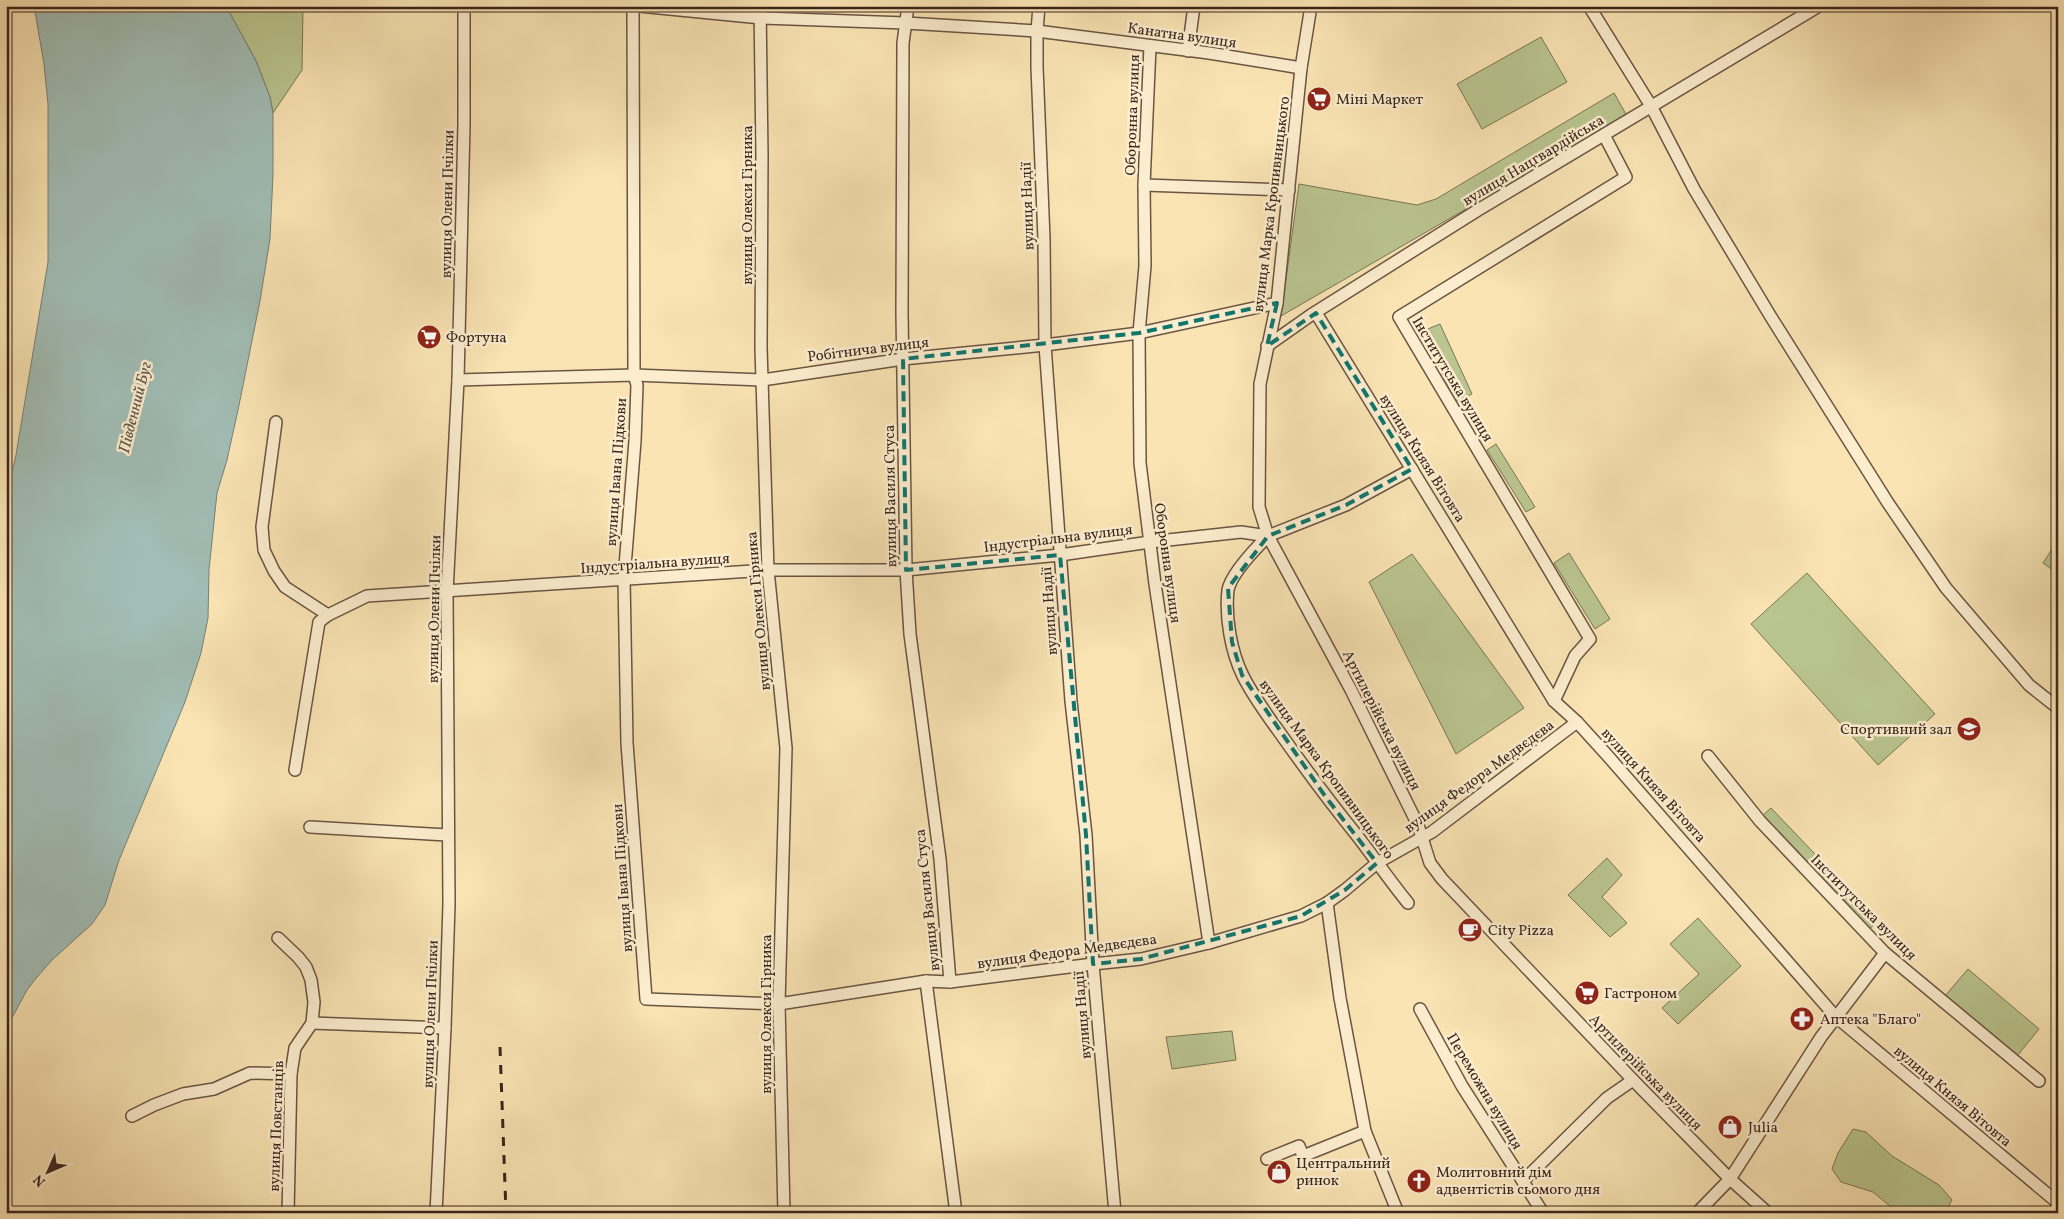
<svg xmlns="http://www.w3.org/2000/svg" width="2064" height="1219" font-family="Vollkorn,serif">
	<rect width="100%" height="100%" fill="#fae4b4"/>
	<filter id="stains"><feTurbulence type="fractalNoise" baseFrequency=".004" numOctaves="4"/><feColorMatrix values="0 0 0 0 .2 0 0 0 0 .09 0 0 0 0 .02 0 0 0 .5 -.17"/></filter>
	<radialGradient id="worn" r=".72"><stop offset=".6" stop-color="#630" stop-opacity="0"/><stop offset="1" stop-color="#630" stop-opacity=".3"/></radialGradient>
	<g fill="#bac590" stroke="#7a7556">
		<polygon points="226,6 303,6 302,70 273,113 270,97 256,61"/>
		<polygon points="1541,37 1567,82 1482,129 1457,84"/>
		<polygon points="1614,93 1627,116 1281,316 1299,184 1417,205 1436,199"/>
		<polygon points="1440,324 1472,394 1455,402 1423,331"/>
		<polygon points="1496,444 1535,507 1526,512 1487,450"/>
		<polygon points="2058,540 2058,574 2043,563"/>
		<polygon points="1569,553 1610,619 1595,629 1554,563"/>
		<polygon points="1412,554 1524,708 1456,754 1369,582"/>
		<polygon points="1807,573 1935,714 1878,765 1751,624"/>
		<polygon points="1771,808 1878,920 1869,930 1762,816"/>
		<polygon points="1607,858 1622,875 1602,897 1627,923 1610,937 1568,895"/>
		<polygon points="1698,918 1741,966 1678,1024 1662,1008 1699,974 1670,944"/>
		<polygon points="1968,969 2039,1029 2017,1056 1945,996"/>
		<polygon points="1232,1031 1236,1060 1172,1069 1166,1037"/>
		<polygon points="1853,1129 1866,1132 1892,1156 1939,1185 1952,1200 1945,1213 1896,1213 1891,1207 1873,1192 1841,1182 1832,1169 1838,1153"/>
	</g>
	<polygon fill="#a1bdb5" stroke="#788078" points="34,6 226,6 256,61 270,97 273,113 273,174 270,239 260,301 238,410 227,460 217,493 209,570 208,618 201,653 185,702 119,860 105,905 92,924 52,960 37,977 27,990 6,1029 6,499 16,455 48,262 48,104 44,64"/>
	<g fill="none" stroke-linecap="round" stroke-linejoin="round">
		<defs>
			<g id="minor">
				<polyline points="633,6 634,375 637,385 635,441 624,579 627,743 646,999 779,1004 926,981 950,982 1093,964 1141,959 1209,943 1301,916 1327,903 1345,890 1377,863 1432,832 1577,722"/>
				<polyline points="639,6 761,18 906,23 1037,31 1209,53 1301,68"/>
				<polyline points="760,6 762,156 761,348 768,570 786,748 779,1004 784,1213"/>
				<polyline points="908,6 903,43 902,313 906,570 910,634 940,859 950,982"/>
				<polyline points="1039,6 1037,31 1037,67 1044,239 1045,345 1071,701 1086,835 1093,964 1115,1213"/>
				<path d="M1311 6 1301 68 1277 303 1260 384 1259 507 1268 536C1257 547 1231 574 1228 590 1225 617 1231 652 1243 676 1253 696 1267 715 1280 733 1304 767 1329 801 1355 833 1374 857 1389 880 1408 903"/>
				<polyline points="1589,6 1651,106 1694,189 1771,317 1888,503 1946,588 2029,685 2058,708"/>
				<polyline points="1150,46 1144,185 1145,266 1139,333 1140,463 1155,584 1209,943"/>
				<polyline points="1188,51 1194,6"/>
				<polyline points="1144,185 1289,190"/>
				<polyline points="1316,313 1554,701 1577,722 1607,755 1835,1016 2058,1203"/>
				<polyline points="1267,346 1311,315 1478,210 1819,6"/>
				<polyline points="458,380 634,375 762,380 903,359 1045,345 1139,333 1277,303"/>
				<polyline points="276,422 262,527 264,550 274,571 285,587 328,615 367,596 768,570 906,570 1060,555 1150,542 1241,532 1268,536 1346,505 1412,469"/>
				<polyline points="1268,536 1351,690 1418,825 1430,863 1442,879 1633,1080 1730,1179 1768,1213"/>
				<polyline points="1554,701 1575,656 1590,639 1399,317 1626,177 1604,135"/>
				<polyline points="1708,756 1760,821 1885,953 2039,1081"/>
				<polyline points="295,770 319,622 328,615"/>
				<polyline points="310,827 447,835"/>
				<polyline points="1327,903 1340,998 1365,1131 1398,1213"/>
				<polyline points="278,938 298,957 306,967 311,980 314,1002 312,1023 295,1048 291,1074 288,1213"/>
				<polyline points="926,981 956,1213"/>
				<polyline points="1420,1009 1462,1086 1543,1213"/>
				<polyline points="312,1023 445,1028"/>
				<polyline points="132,1116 154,1105 183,1094 214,1089 250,1073 291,1074"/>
				<polyline points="1267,1159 1299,1146 1303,1156 1365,1131"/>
				<polyline points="1523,1181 1607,1098 1633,1080"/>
				<polyline points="436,1213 445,1028 449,904 447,592 458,380 464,124 464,6"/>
				<polyline points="1697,1213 1730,1179 1821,1037 1885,953"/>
			</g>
		</defs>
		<use href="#minor" stroke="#6a5543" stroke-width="14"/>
		<use href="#minor" stroke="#fcedce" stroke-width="11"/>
		<polyline stroke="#3a251d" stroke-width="3" stroke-dasharray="9 9" stroke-linecap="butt" points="500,1047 506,1213"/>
	</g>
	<path fill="none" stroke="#0f766e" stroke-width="4" stroke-dasharray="10 6" stroke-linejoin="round" d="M1277 303 1267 346 1316 313 1412 469 1346 505 1268 536 1228 588 1232 642 1242 675 1325 796 1377 863 1345 890 1301 916 1141 959 1093 964 1086 835 1060 555 906 570 903 359 1139 333Z"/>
	<defs>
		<symbol id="supermarket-disc" viewBox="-11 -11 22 22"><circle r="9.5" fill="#8f2418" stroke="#fcedce"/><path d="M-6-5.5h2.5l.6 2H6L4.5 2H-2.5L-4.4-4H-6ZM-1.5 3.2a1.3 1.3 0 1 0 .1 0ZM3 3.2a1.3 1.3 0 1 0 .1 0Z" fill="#fff"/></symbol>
		<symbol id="university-disc" viewBox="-11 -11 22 22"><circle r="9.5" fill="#8f2418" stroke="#fcedce"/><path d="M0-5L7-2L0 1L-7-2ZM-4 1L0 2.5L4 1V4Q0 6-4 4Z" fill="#fff"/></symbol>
		<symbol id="cafe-disc" viewBox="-11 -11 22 22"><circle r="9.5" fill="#8f2418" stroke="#fcedce"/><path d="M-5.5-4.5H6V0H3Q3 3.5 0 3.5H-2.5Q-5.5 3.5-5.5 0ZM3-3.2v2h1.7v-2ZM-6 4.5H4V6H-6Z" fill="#fff"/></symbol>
		<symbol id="pharmacy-disc" viewBox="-11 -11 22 22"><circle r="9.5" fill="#8f2418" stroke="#fcedce"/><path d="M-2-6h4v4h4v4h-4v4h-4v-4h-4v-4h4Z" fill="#fff"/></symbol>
		<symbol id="shop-disc" viewBox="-11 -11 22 22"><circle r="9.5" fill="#8f2418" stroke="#fcedce"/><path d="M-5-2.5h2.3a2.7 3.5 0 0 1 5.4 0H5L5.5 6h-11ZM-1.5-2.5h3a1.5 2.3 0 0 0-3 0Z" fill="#fff"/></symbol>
		<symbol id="church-disc" viewBox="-11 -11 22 22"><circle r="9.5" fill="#8f2418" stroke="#fcedce"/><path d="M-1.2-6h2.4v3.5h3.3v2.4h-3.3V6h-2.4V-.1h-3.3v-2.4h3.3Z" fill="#fff"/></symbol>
	</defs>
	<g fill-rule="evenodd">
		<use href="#supermarket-disc" x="1305" y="85" width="28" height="28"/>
		<use href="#supermarket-disc" x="415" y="323" width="28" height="28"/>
		<use href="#university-disc" x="1955" y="715" width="28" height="28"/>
		<use href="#cafe-disc" x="1456" y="916" width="28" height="28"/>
		<use href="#supermarket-disc" x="1573" y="979" width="28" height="28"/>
		<use href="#pharmacy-disc" x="1788" y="1005" width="28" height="28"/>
		<use href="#shop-disc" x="1716" y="1113" width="28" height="28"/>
		<use href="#shop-disc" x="1265" y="1158" width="28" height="28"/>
		<use href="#church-disc" x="1405" y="1167" width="28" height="28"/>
	</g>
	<g text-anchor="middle" stroke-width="5" stroke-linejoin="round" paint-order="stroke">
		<g font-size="15" fill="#3a251d" stroke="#fcedce">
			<text transform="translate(1182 35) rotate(8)" y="5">Канатна вулиця</text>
			<text transform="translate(1132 115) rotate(-88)" y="5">Оборонна вулиця</text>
			<text transform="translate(1533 160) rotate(-31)" y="5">вулиця Нацгвардійська</text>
			<text transform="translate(447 204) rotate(-89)" y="5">вулиця Олени Пчілки</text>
			<text transform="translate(1271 204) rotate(-83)" y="5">вулиця Марка Кропивницького</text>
			<text transform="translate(747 205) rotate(-90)" y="5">вулиця Олекси Гірника</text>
			<text transform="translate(1027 206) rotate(-92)" y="5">вулиця Надії</text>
			<text transform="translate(868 349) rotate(-7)" y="5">Робітнича вулиця</text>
			<text transform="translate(1453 379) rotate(59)" y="5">Інститутська вулиця</text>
			<text transform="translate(1423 458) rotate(58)" y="5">вулиця Князя Вітовта</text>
			<text transform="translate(616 472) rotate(-86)" y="5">вулиця Івана Підкови</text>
			<text transform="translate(890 496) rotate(-91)" y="5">вулиця Василя Стуса</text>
			<text transform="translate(1058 538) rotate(-7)" y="5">Індустріальна вулиця</text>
			<text transform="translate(655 563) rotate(-4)" y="5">Індустріальна вулиця</text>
			<text transform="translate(1168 563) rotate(82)" y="5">Оборонна вулиця</text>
			<text transform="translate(434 609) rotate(-89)" y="5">вулиця Олени Пчілки</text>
			<text transform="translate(758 611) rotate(-95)" y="5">вулиця Олекси Гірника</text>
			<text transform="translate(1049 611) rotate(-94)" y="5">вулиця Надії</text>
			<text transform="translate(1382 720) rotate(63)" y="5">Артилерійська вулиця</text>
			<text transform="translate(1327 769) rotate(54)" y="5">вулиця Марка Кропивницького</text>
			<text transform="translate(1479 776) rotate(-36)" y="5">вулиця Федора Медвєдєва</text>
			<text transform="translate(1654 785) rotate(48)" y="5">вулиця Князя Вітовта</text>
			<text transform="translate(622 878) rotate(-94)" y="5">вулиця Івана Підкови</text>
			<text transform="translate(927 900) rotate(-96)" y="5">вулиця Василя Стуса</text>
			<text transform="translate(1864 907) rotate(45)" y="5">Інститутська вулиця</text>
			<text transform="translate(1067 951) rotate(-8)" y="5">вулиця Федора Медвєдєва</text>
			<text transform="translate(430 1014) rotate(-88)" y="5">вулиця Олени Пчілки</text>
			<text transform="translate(766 1014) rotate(-90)" y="5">вулиця Олекси Гірника</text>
			<text transform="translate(1082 1015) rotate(-95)" y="5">вулиця Надії</text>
			<text transform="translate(1646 1072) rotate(46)" y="5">Артилерійська вулиця</text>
			<text transform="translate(1485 1091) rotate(59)" y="5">Переможна вулиця</text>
			<text transform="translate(1953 1096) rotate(40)" y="5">вулиця Князя Вітовта</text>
			<text transform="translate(276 1126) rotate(-88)" y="5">вулиця Повстанців</text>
		</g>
		<g font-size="15" fill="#3a251d" stroke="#fcedce" text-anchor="start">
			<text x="1336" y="104">Міні Маркет</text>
			<text x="446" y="342">Фортуна</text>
			<text x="1952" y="734" text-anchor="end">Спортивний зал</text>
			<text x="1488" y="935">City Pizza</text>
			<text x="1604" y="998">Гастроном</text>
			<text x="1820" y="1024">Аптека "Благо"</text>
			<text x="1748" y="1132">Julia</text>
			<text x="1296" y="1168">Центральний<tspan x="1296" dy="17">ринок</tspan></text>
			<text x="1436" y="1177">Молитовний дім<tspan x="1436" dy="17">адвентістів сьомого дня</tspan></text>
		</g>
		<g font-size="16" font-style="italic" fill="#59534b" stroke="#fcedce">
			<text transform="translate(134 407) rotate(-76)" y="6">Південний Буг</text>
		</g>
	</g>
	<rect width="2064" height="1219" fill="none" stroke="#fae4b4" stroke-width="25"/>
	<rect x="8" y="8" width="2049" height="1204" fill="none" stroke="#3a251d" stroke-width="2.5"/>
	<rect x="12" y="12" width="2039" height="1194" fill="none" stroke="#3a251d"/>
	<g transform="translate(48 1172) rotate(225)" stroke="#fcedce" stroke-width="4" paint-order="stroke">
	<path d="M0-4L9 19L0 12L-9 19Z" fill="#3a251d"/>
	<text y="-8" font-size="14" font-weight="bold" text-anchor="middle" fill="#3a251d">N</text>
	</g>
	<rect width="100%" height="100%" filter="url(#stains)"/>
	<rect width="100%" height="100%" fill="url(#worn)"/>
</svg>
